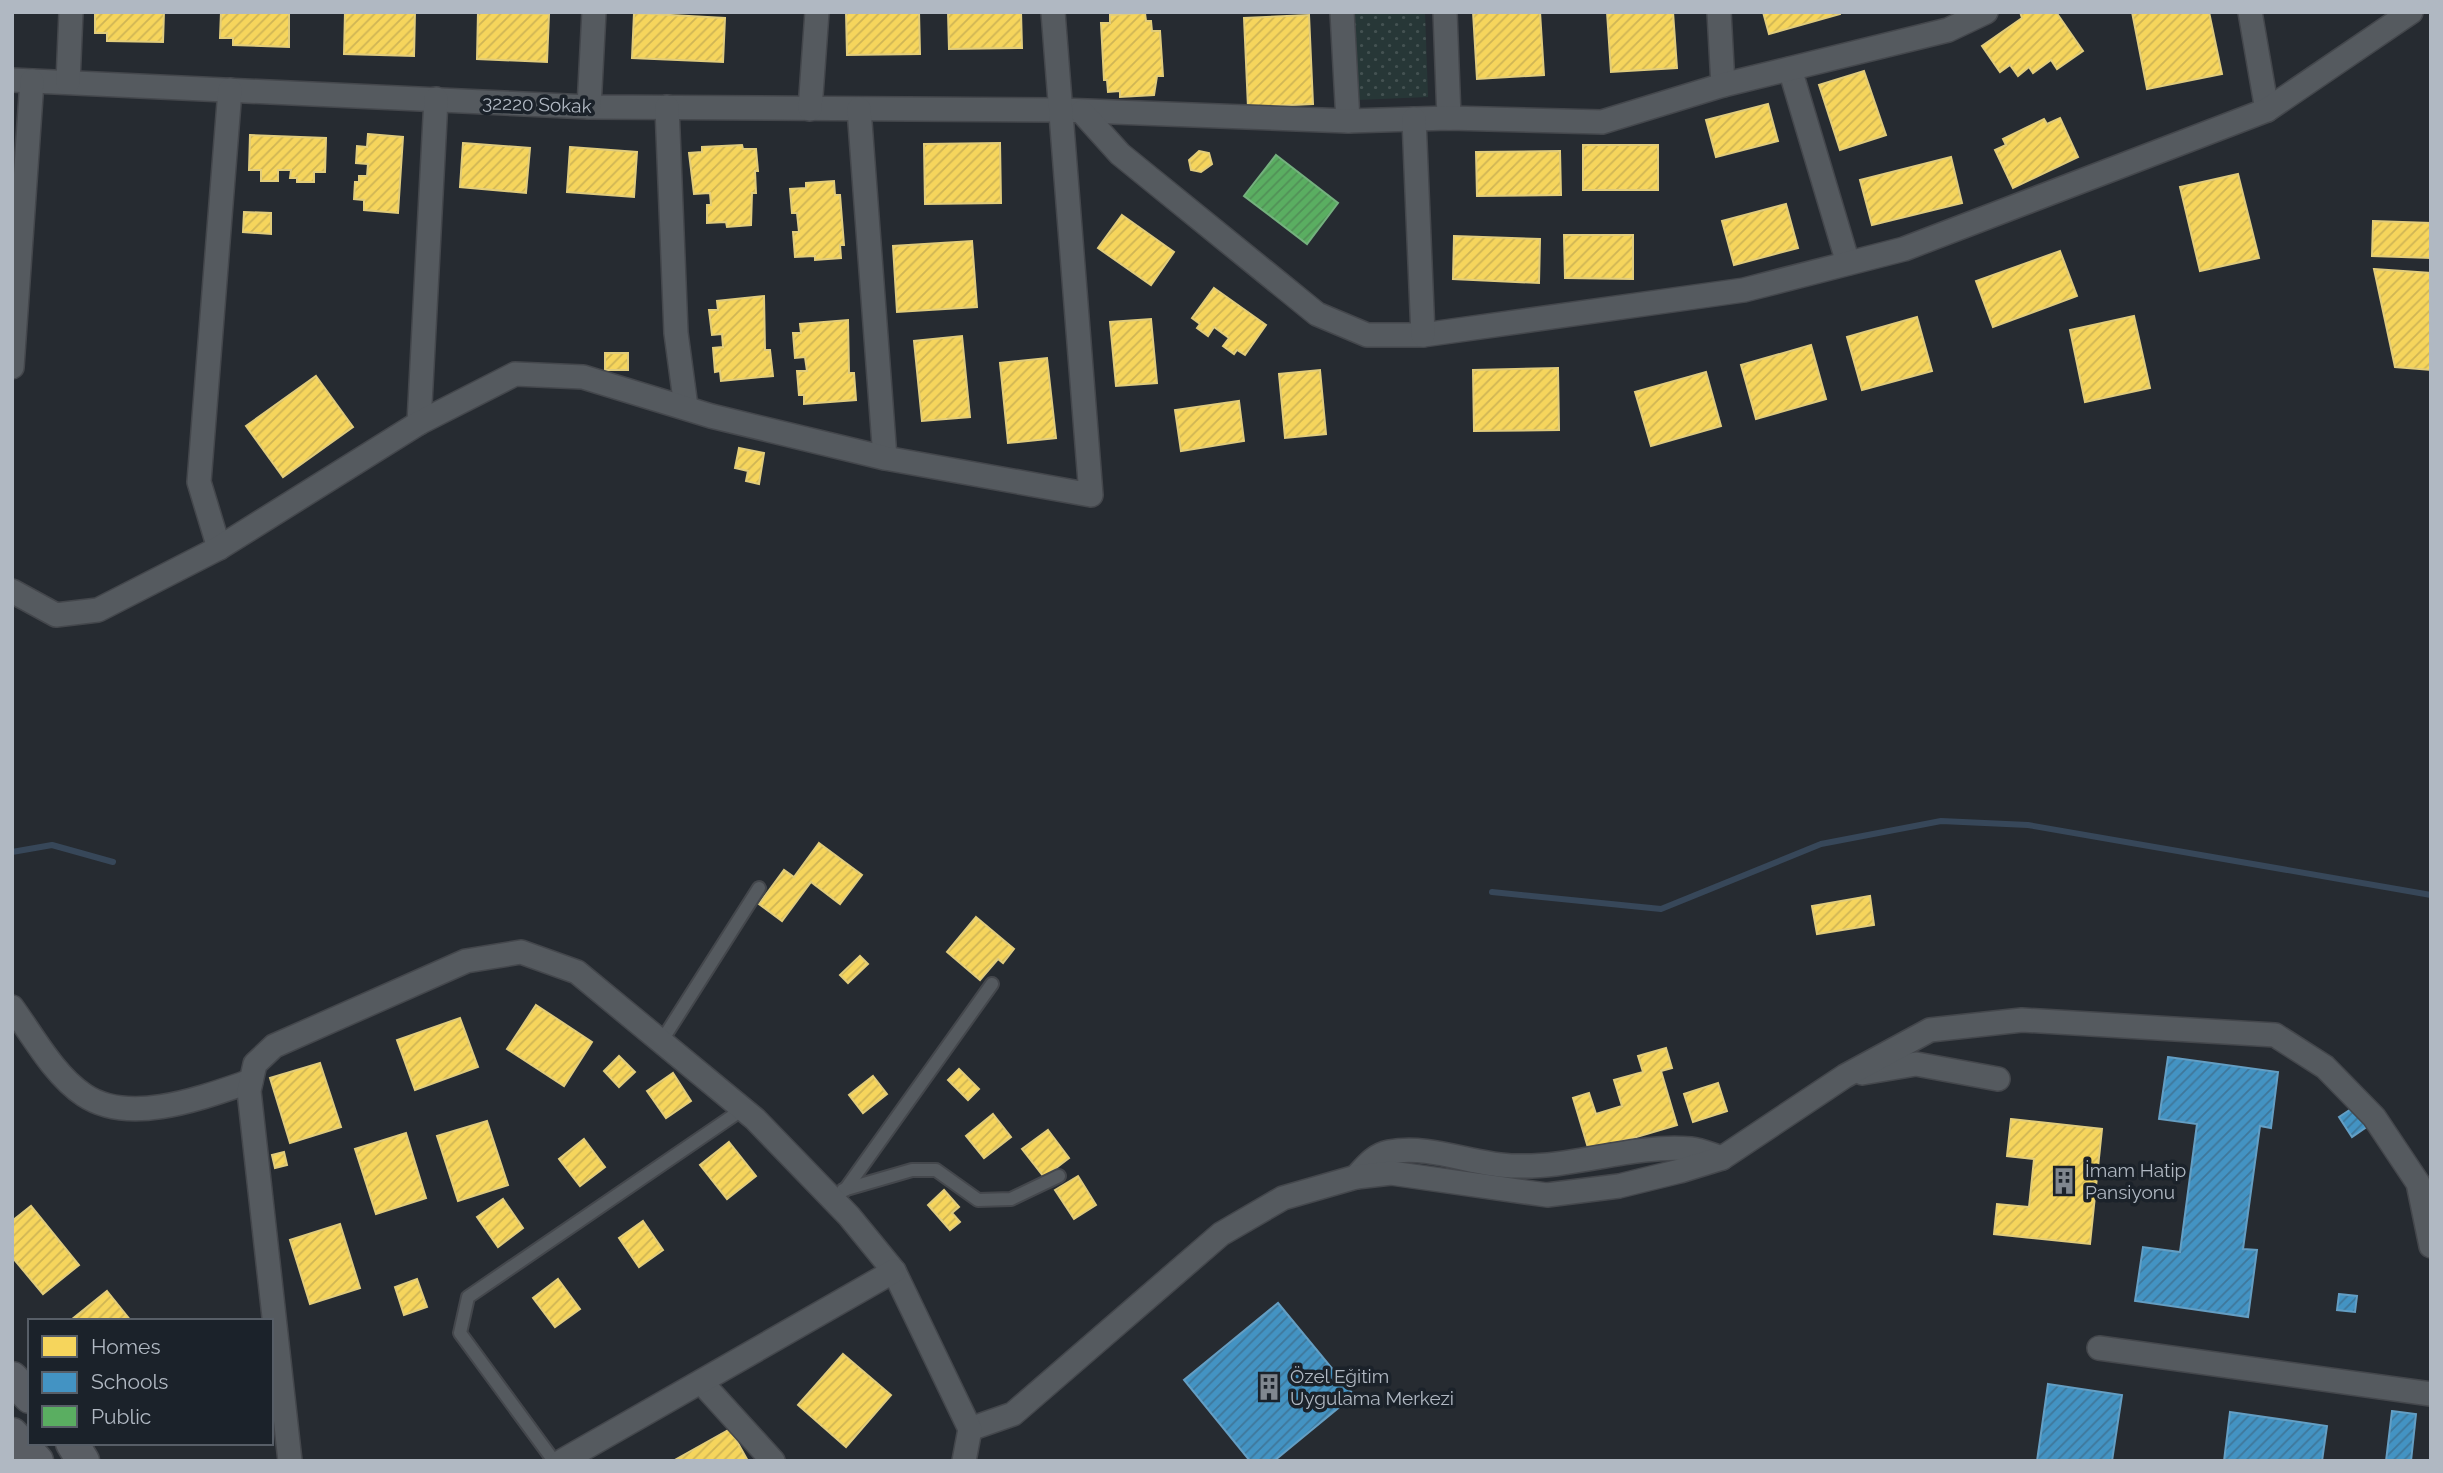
<svg xmlns="http://www.w3.org/2000/svg" width="2443" height="1473" font-family="Raleway,sans-serif">
	<defs>
		<pattern id="grass-dots" width="8" height="8" patternUnits="userSpaceOnUse" patternTransform="scale(1.75)"><rect width="8" height="8" fill="#273737"/><path d="M2 2h.1M6 6h.1" fill="none" stroke="#445252" stroke-width="1.8" stroke-linecap="round"/></pattern>
		<pattern id="homes-hatch" width="6" height="6" patternUnits="userSpaceOnUse" patternTransform="scale(1.75)"><rect width="6" height="6" fill="#f6d55c"/><path d="M-1 1l2-2M0 6l6-6M5 7l2-2" fill="none" stroke="#cfb555"/></pattern>
		<pattern id="schools-hatch" width="6" height="6" patternUnits="userSpaceOnUse" patternTransform="scale(1.75)"><rect width="6" height="6" fill="#4393c3"/><path d="M-1 1l2-2M0 6l6-6M5 7l2-2" fill="none" stroke="#3f779a"/></pattern>
		<pattern id="public-hatch" width="6" height="6" patternUnits="userSpaceOnUse" patternTransform="scale(1.75)"><rect width="6" height="6" fill="#5aae61"/><path d="M-1 1l2-2M0 6l6-6M5 7l2-2" fill="none" stroke="#519057"/></pattern>
	</defs>
	<rect width="100%" height="100%" fill="#262b31"/>
	<polygon fill="url(#grass-dots)" points="1354,12 1425,12 1428,97 1357,100"/>
	<g fill="url(#homes-hatch)" stroke="#e1cc7b" stroke-width="2">
		<polygon points="95,12 164,12 163,42 107,41 107,33 95,33"/>
		<polygon points="221,12 289,12 289,47 233,45 233,38 220,38"/>
		<polygon points="345,12 415,12 414,56 344,54"/>
		<polygon points="478,12 549,14 547,62 477,59"/>
		<polygon points="846,12 919,12 920,54 847,55"/>
		<polygon points="948,12 1021,12 1022,48 949,49"/>
		<polygon points="1473,12 1540,12 1544,75 1477,79"/>
		<polygon points="1607,12 1673,12 1677,68 1611,72"/>
		<polygon points="1763,12 1840,12 1840,14 1769,34"/>
		<polygon points="2056,12 2083,51 2057,69 2051,60 2033,73 2029,67 2018,76 2010,65 2000,72 1982,46 2022,18 2020,12"/>
		<polygon points="2132,12 2209,12 2222,74 2147,89"/>
		<polygon points="634,13 725,18 723,62 632,58"/>
		<polygon points="1145,13 1146,21 1151,21 1152,31 1160,31 1163,76 1157,76 1154,95 1120,97 1120,91 1108,92 1107,80 1104,80 1101,23 1110,23 1110,15"/>
		<polygon points="1309,15 1313,104 1248,107 1244,18"/>
		<polygon points="1864,71 1886,135 1840,150 1819,85"/>
		<polygon points="1768,104 1778,141 1716,157 1706,120"/>
		<polygon points="2060,118 2078,157 2013,188 1995,150 2006,145 2003,139 2044,119 2047,124"/>
		<polygon points="368,134 403,137 398,213 364,210 364,200 354,199 355,182 359,182 359,176 367,176 368,164 356,163 357,146 367,147"/>
		<polygon points="250,135 326,138 325,172 314,172 314,182 297,182 297,178 290,178 291,170 278,170 278,181 261,181 261,170 249,170"/>
		<polygon points="463,143 530,148 526,193 460,187"/>
		<polygon points="1000,143 1001,203 925,204 924,144"/>
		<polygon points="742,145 743,149 756,149 758,171 755,171 756,193 752,193 751,225 727,227 726,222 707,223 707,205 711,205 710,193 694,194 689,153 702,152 702,147"/>
		<rect x="1583" y="145" width="75" height="45"/>
		<polygon points="570,147 637,152 634,197 567,192"/>
		<polygon points="1199,151 1209,153 1212,164 1201,172 1191,170 1189,160"/>
		<polygon points="1560,151 1561,195 1477,196 1476,152"/>
		<polygon points="1951,157 1962,203 1872,225 1860,180"/>
		<polygon points="2238,174 2259,258 2200,271 2180,187"/>
		<polygon points="834,181 835,195 840,195 844,245 840,245 841,258 815,260 815,256 795,257 793,232 799,232 797,213 792,213 790,189 806,188 806,183"/>
		<polygon points="1786,204 1798,248 1734,265 1722,221"/>
		<polygon points="244,212 271,213 271,234 243,232"/>
		<polygon points="1122,215 1174,252 1151,285 1098,248"/>
		<polygon points="2373,221 2431,223 2431,258 2372,256"/>
		<polygon points="1564,235 1633,235 1633,279 1565,278"/>
		<polygon points="1454,236 1540,239 1539,283 1453,279"/>
		<polygon points="972,241 977,307 897,312 893,246"/>
		<polygon points="2060,251 2077,296 1993,327 1976,281"/>
		<polygon points="2374,269 2431,273 2431,370 2395,367"/>
		<polygon points="1214,288 1266,325 1245,355 1237,350 1234,354 1223,346 1229,338 1214,327 1208,336 1197,328 1200,324 1192,318"/>
		<polygon points="764,296 765,350 770,350 773,376 721,381 720,371 715,372 713,348 723,347 722,334 712,335 709,310 718,310 717,301"/>
		<polygon points="2134,316 2150,388 2085,402 2070,330"/>
		<polygon points="1917,317 1932,371 1862,390 1847,337"/>
		<polygon points="1151,319 1157,383 1116,386 1110,322"/>
		<polygon points="848,320 849,373 854,373 856,400 804,404 804,395 799,395 797,371 807,371 805,357 795,358 793,333 801,333 800,324"/>
		<polygon points="962,336 970,417 922,421 914,341"/>
		<polygon points="1811,345 1826,399 1756,419 1741,365"/>
		<rect x="605" y="353" width="23" height="17"/>
		<polygon points="1047,358 1056,438 1008,443 1000,363"/>
		<polygon points="1558,368 1559,430 1474,431 1473,370"/>
		<polygon points="1320,370 1326,434 1285,438 1279,374"/>
		<polygon points="1706,372 1721,426 1651,446 1635,392"/>
		<polygon points="316,376 353,427 283,477 246,426"/>
		<polygon points="1239,401 1244,441 1181,451 1175,410"/>
		<polygon points="739,448 764,453 759,484 746,481 748,471 735,468"/>
		<polygon points="819,843 862,875 840,904 811,882 782,921 759,904 784,870 794,877"/>
		<polygon points="1870,896 1874,925 1817,934 1812,906"/>
		<polygon points="976,917 1014,949 1003,963 998,959 980,980 947,952"/>
		<polygon points="860,956 868,964 848,983 840,975"/>
		<polygon points="536,1005 592,1042 564,1086 507,1049"/>
		<polygon points="460,1018 478,1067 415,1090 397,1040"/>
		<polygon points="1666,1048 1672,1068 1661,1071 1677,1125 1589,1151 1573,1098 1589,1093 1596,1114 1622,1106 1614,1080 1643,1072 1638,1056"/>
		<polygon points="619,1056 635,1072 619,1087 604,1071"/>
		<polygon points="320,1063 341,1127 290,1143 270,1078"/>
		<polygon points="959,1069 979,1089 968,1100 948,1080"/>
		<polygon points="673,1073 691,1101 666,1118 647,1091"/>
		<polygon points="873,1076 887,1094 863,1113 849,1095"/>
		<polygon points="1718,1083 1727,1111 1693,1122 1684,1094"/>
		<polygon points="993,1114 1011,1137 984,1158 966,1136"/>
		<polygon points="2011,1119 2102,1129 2090,1244 1994,1234 1997,1204 2029,1207 2034,1159 2007,1156"/>
		<polygon points="487,1121 508,1185 458,1201 437,1136"/>
		<polygon points="1048,1130 1069,1158 1044,1177 1022,1149"/>
		<polygon points="406,1133 426,1198 376,1214 355,1149"/>
		<polygon points="584,1139 605,1167 580,1186 559,1159"/>
		<polygon points="729,1142 756,1176 727,1199 700,1165"/>
		<polygon points="284,1152 287,1165 275,1168 272,1155"/>
		<polygon points="1078,1176 1096,1205 1074,1219 1055,1190"/>
		<polygon points="944,1190 959,1207 952,1213 960,1222 950,1230 928,1205"/>
		<polygon points="503,1199 523,1228 498,1247 477,1217"/>
		<polygon points="31,1206 79,1265 43,1294 12,1257 12,1221"/>
		<polygon points="643,1221 663,1250 639,1267 619,1238"/>
		<polygon points="340,1224 360,1288 310,1304 290,1240"/>
		<polygon points="417,1279 427,1307 404,1315 395,1287"/>
		<polygon points="558,1279 580,1309 555,1327 533,1298"/>
		<polygon points="107,1291 131,1321 71,1321 71,1320"/>
		<polygon points="843,1354 891,1395 846,1447 798,1405"/>
		<polygon points="730,1429 748,1461 673,1461"/>
	</g>
	<g fill="url(#schools-hatch)" stroke="#649ec3" stroke-width="2">
		<polygon points="2168,1057 2278,1072 2271,1128 2260,1126 2243,1249 2257,1250 2248,1317 2135,1301 2143,1247 2180,1252 2197,1124 2159,1119"/>
		<polygon points="2354,1107 2368,1126 2352,1137 2339,1117"/>
		<polygon points="2339,1294 2357,1296 2355,1312 2337,1310"/>
		<polygon points="1278,1303 1354,1395 1274,1461 1250,1461 1184,1380"/>
		<polygon points="2048,1384 2122,1395 2112,1461 2037,1461"/>
		<polygon points="2392,1411 2416,1414 2411,1461 2386,1461"/>
		<polygon points="2230,1412 2327,1426 2322,1461 2224,1461"/>
	</g>
	<polygon fill="url(#public-hatch)" stroke="#74b17e" stroke-width="2" points="1276,155 1338,203 1307,244 1244,196"/>
	<g fill="none" stroke-linecap="round" stroke-linejoin="round">
		<g stroke="#374759" stroke-width="6">
			<polyline points="12,852 52,845 113,862"/>
			<polyline points="1492,892 1661,909 1821,844 1941,821 2028,825 2431,895"/>
		</g>
		<defs>
			<g id="service">
				<polyline points="661,1042 759,888"/>
				<polyline points="843,1190 912,1170 936,1170 978,1200 1011,1199 1059,1176"/>
				<polyline points="845,1190 992,984"/>
				<polyline points="554,1461 460,1333 468,1297 743,1109"/>
			</g>
			<g id="minor">
				<polyline points="1342,12 1348,121"/>
				<polyline points="1445,12 1449,118"/>
				<polyline points="1719,12 1723,85"/>
				<polyline points="2250,12 2267,110"/>
				<polyline points="1790,69 1848,263"/>
				<polyline points="12,80 589,107 1061,110 1348,121 1449,118 1602,122 1723,85 1948,30 1986,12"/>
				<polyline points="68,82 71,12"/>
				<polyline points="589,107 594,12"/>
				<polyline points="667,107 676,333 686,407"/>
				<polyline points="810,109 817,12"/>
				<polyline points="859,109 885,458"/>
				<polyline points="1082,112 1120,154 1317,314 1367,335 1423,335 1744,290 1904,249 2267,110 2411,12"/>
				<polyline points="1414,119 1423,335"/>
				<polyline points="12,367 32,81"/>
				<polyline points="419,423 436,99"/>
				<polyline points="219,548 199,482 230,90"/>
				<polyline points="12,591 56,615 98,610 219,548 419,423 515,374 583,377 711,416 885,458 1091,495 1053,12"/>
				<path d="M12 1007C33 1036 54 1075 84 1095 130 1126 204 1097 251 1081"/>
				<polyline points="1862,1073 1916,1064 1998,1079"/>
				<path d="M1356 1177C1366 1166 1374 1155 1389 1152 1432 1144 1474 1166 1516 1166 1574 1168 1632 1144 1691 1149 1701 1150 1712 1155 1722 1158"/>
				<polyline points="2099,1348 2431,1394"/>
				<polyline points="702,1383 773,1461"/>
				<polyline points="970,1429 1013,1414 1221,1234 1283,1198 1356,1177 1391,1173 1547,1195 1619,1186 1680,1171 1722,1158 1845,1076 1930,1030 2022,1020 2275,1035 2325,1067 2374,1117 2418,1183 2431,1246"/>
				<polyline points="290,1461 249,1091 255,1064 274,1046 466,961 521,952 577,972 755,1119 849,1216 894,1271 970,1429 964,1461"/>
				<polyline points="562,1461 894,1271"/>
			</g>
			<g id="secondary">
				<polyline points="12,1378 30,1397"/>
				<polyline points="12,1434 37,1461"/>
				<polyline points="72,1443 83,1461"/>
			</g>
		</defs>
		<use href="#service" stroke="#44474c" stroke-width="16"/>
		<use href="#minor" stroke="#44474c" stroke-width="26"/>
		<use href="#secondary" stroke="#44474c" stroke-width="35"/>
		<use href="#service" stroke="#555a5f" stroke-width="12"/>
		<use href="#minor" stroke="#555a5f" stroke-width="23"/>
		<use href="#secondary" stroke="#5a5e64" stroke-width="32"/>
	</g>
	<defs>
		<symbol id="building-bare" viewBox="-9 -9 18 18"><path d="M-4-6H4V6H1V3H-1V6H-4ZM-2.5-4.3h1.7v1.8h-1.7ZM.8-4.3h1.7v1.8H.8ZM-2.5-1h1.7V.8h-1.7ZM.8-1h1.7V.8H.8Z" fill="#80878f" stroke="#1b222a" stroke-width="2.5" paint-order="stroke"/></symbol>
	</defs>
	<g fill-rule="evenodd">
		<use href="#building-bare" x="2045" y="1162" width="38" height="38"/>
		<use href="#building-bare" x="1250" y="1368" width="38" height="38"/>
	</g>
	<g text-anchor="middle" stroke-width="7" stroke-linejoin="round" paint-order="stroke">
		<g font-size="19" fill="#b0b8c2" stroke="#1b222a">
			<text transform="translate(537 104) rotate(2)" y="7">32220 Sokak</text>
		</g>
		<g font-size="19" fill="#b0b8c2" stroke="#1b222a" text-anchor="start">
			<text x="2085" y="1177">İmam Hatip<tspan x="2085" dy="22">Pansiyonu</tspan></text>
			<text x="1290" y="1383">Özel Eğitim<tspan x="1290" dy="22">Uygulama Merkezi</tspan></text>
		</g>
	</g>
	<rect width="2443" height="1473" fill="none" stroke="#b0b8c2" stroke-width="28"/>
	<rect x="28" y="1319" width="245" height="126" fill="#1b222a" stroke="#575e67" stroke-width="2"/>
	<rect x="42" y="1336" width="35" height="21" fill="#f6d55c" stroke="#575e67" stroke-width="2"/>
	<text x="91" y="1354" font-size="21" fill="#b0b8c2">Homes</text>
	<rect x="42" y="1372" width="35" height="21" fill="#4393c3" stroke="#575e67" stroke-width="2"/>
	<text x="91" y="1389" font-size="21" fill="#b0b8c2">Schools</text>
	<rect x="42" y="1406" width="35" height="21" fill="#5aae61" stroke="#575e67" stroke-width="2"/>
	<text x="91" y="1424" font-size="21" fill="#b0b8c2">Public</text>
</svg>
